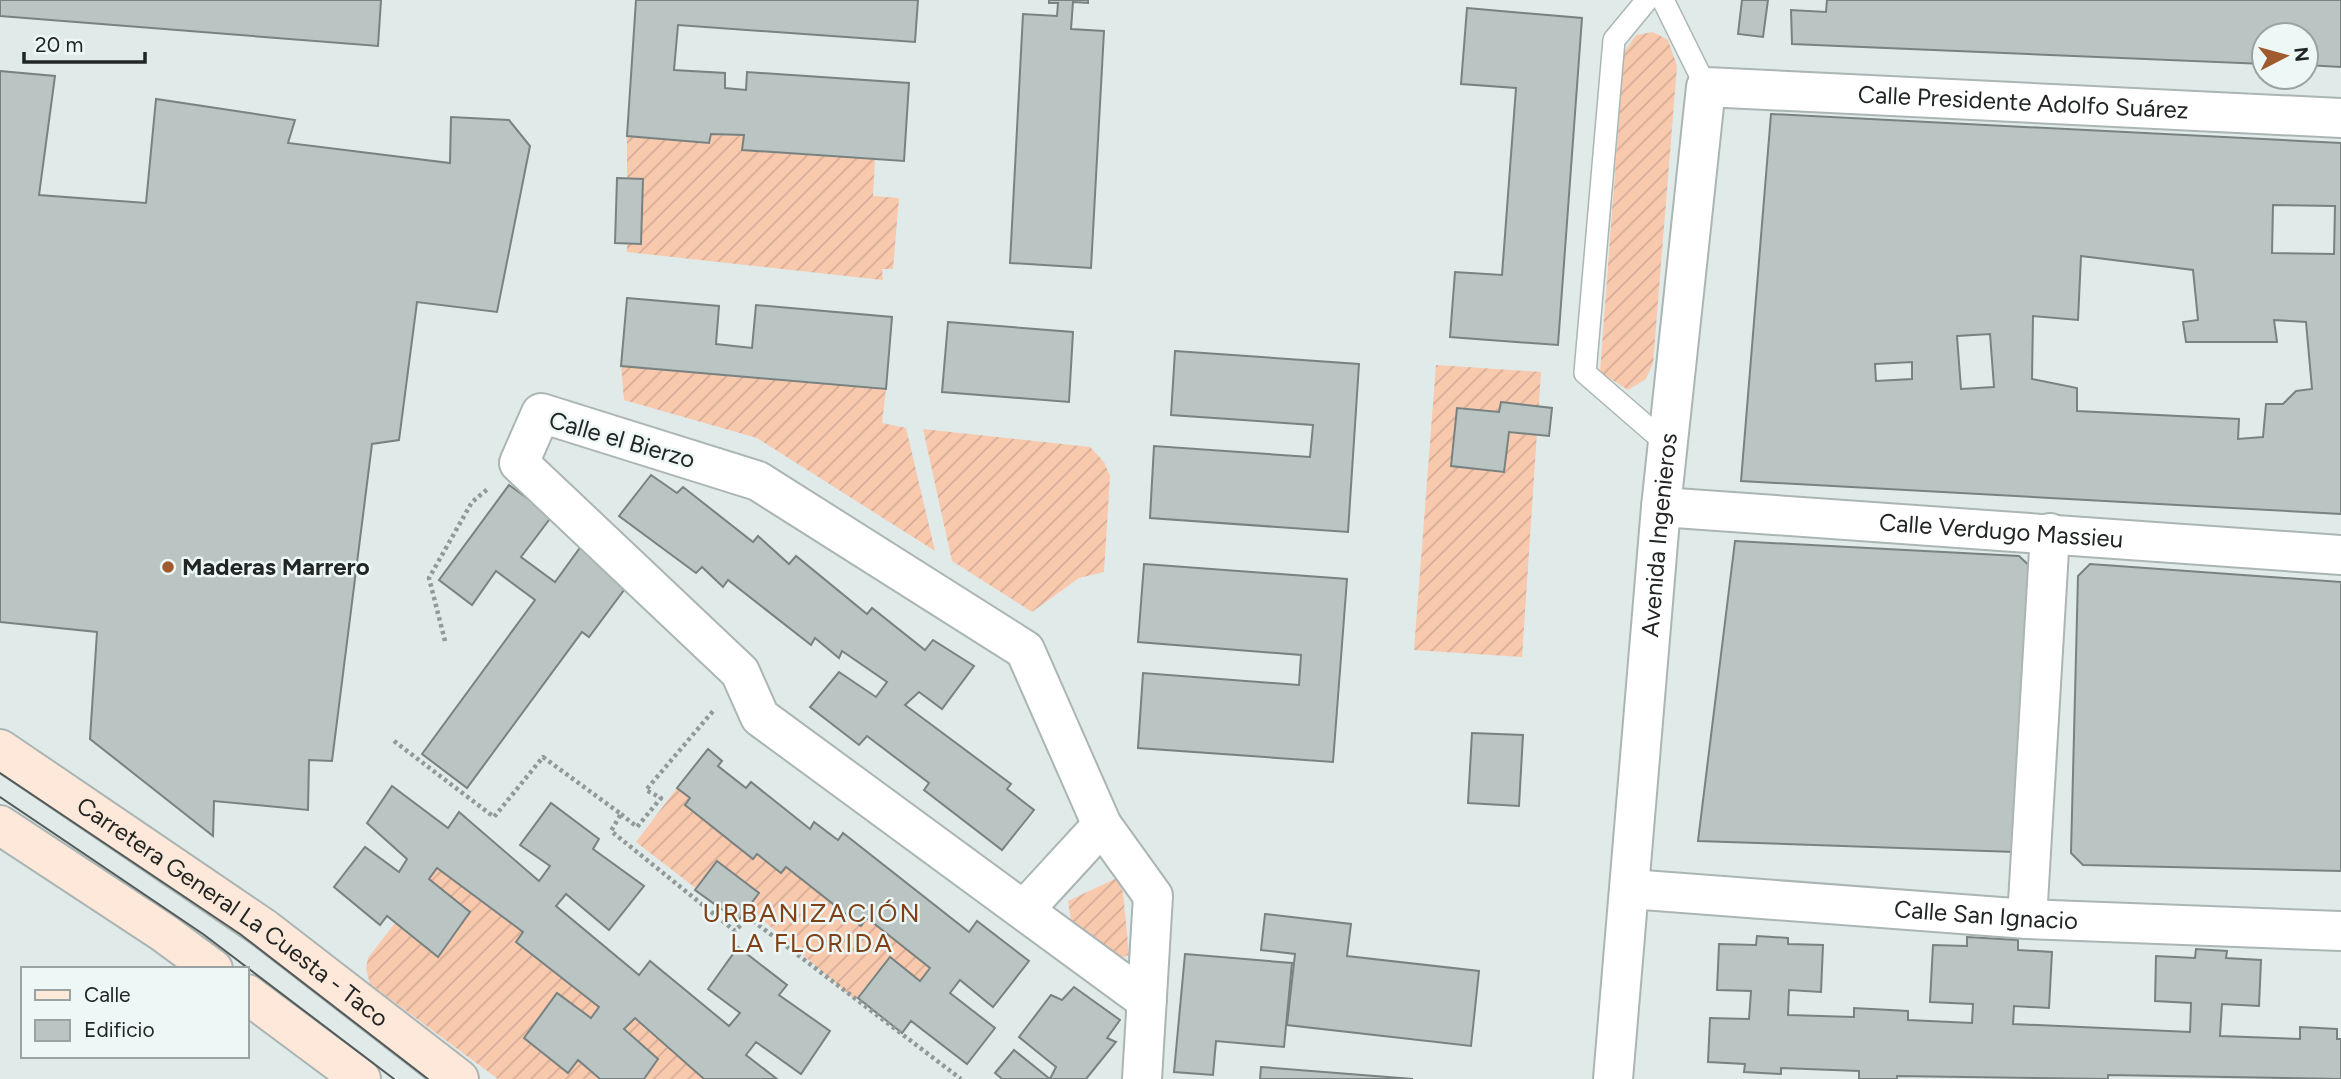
<svg xmlns="http://www.w3.org/2000/svg" width="2341" height="1079" font-family="Figtree,sans-serif">
	<defs>
		<pattern id="garden-furrows" width="10" height="10" patternUnits="userSpaceOnUse" patternTransform="scale(1.75)"><rect width="10" height="10" fill="#f9c9ae"/><path d="M-1 1l2-2M0 10L10 0M9 11l2-2" fill="none" stroke="#d5ac96"/></pattern>
	</defs>
	<rect width="100%" height="100%" fill="#dfeae9"/>
	<g fill="url(#garden-furrows)">
		<polygon points="1653,32 1668,40 1677,66 1653,363 1646,379 1628,390 1600,372 1624,52 1636,35"/>
		<polygon points="711,134 744,135 742,149 875,159 873,196 899,198 893,269 882,269 883,280 627,252 627,136 709,143"/>
		<polygon points="1436,365 1541,372 1522,657 1414,650"/>
		<polygon points="621,366 886,389 882,423 906,428 935,551 757,438 624,400"/>
		<polygon points="923,429 1090,447 1104,462 1110,476 1104,572 1079,578 1032,612 952,561"/>
		<polygon points="677,788 757,854 786,867 867,918 930,968 920,981 889,957 855,1000 749,908 738,921 636,842"/>
		<polygon points="437,868 523,932 516,943 599,1007 591,1018 557,993 524,1037 568,1072 578,1060 600,1079 498,1079 370,984 366,969 368,958"/>
		<polygon points="1117,878 1123,892 1129,955 1120,958 1071,920 1068,901"/>
		<polygon points="635,1018 704,1079 644,1079 658,1059 624,1029"/>
	</g>
	<g fill="#b9c4c3" stroke="#788281" stroke-width="2" fill-rule="evenodd">
		<polygon points="0,0 381,0 378,46 0,16"/>
		<polygon points="636,0 918,0 915,42 678,25 674,70 725,73 725,88 746,90 747,72 909,83 904,161 742,150 744,135 711,134 709,143 627,136"/>
		<polygon points="1049,0 1088,0 1088,3 1073,2 1071,29 1104,31 1091,268 1010,263 1023,14 1057,16 1058,3 1049,3"/>
		<polygon points="1742,0 1768,0 1763,37 1738,34"/>
		<polygon points="1827,0 2341,0 2341,67 2306,65 2306,35 2264,35 2264,64 1792,44 1791,10 1826,12"/>
		<polygon points="1467,8 1582,18 1558,345 1450,337 1455,272 1502,275 1516,88 1461,84"/>
		<polygon points="0,71 55,76 39,195 146,203 156,99 295,120 288,143 450,163 451,117 509,120 530,146 497,312 417,302 399,440 372,444 332,761 309,760 308,810 214,801 213,836 90,739 97,632 0,622"/>
		<path d="M1771 114 2341 143V514L1741 481ZM2273 205 2335 206 2334 254 2272 253ZM2081 256 2193 270 2198 320 2183 322 2186 342H2277L2274 320 2306 322 2312 389 2296 391 2283 404H2266L2263 437 2238 439 2239 419 2077 411V388L2032 379 2033 316 2078 320ZM1990 334 1994 387 1961 389 1957 336ZM1912 362V379L1876 381 1875 364Z"/>
		<polygon points="617,178 643,179 641,244 615,243"/>
		<polygon points="627,298 719,306 716,344 752,348 756,305 892,317 886,389 621,366"/>
		<polygon points="948,322 1073,332 1069,402 942,392"/>
		<polygon points="1175,351 1359,364 1348,532 1150,518 1154,446 1310,457 1313,425 1171,415"/>
		<polygon points="1501,402 1552,408 1549,436 1509,432 1504,472 1451,466 1457,408 1499,412"/>
		<polygon points="651,475 677,493 683,487 753,542 758,536 789,564 796,556 867,614 872,608 925,650 933,640 974,666 942,709 919,692 905,705 1011,784 1007,789 1034,810 1002,850 924,790 929,783 867,736 859,745 810,707 839,672 876,697 887,682 842,651 839,658 815,638 811,645 728,580 723,587 702,567 696,573 619,516"/>
		<polygon points="509,485 552,516 521,557 555,582 582,545 630,582 589,637 582,632 467,788 422,754 535,600 496,571 472,605 439,580"/>
		<polygon points="1735,541 2019,556 2035,571 2015,852 1698,841"/>
		<polygon points="1144,564 1347,579 1333,762 1138,748 1143,673 1299,685 1301,655 1138,642"/>
		<polygon points="2090,564 2341,582 2341,871 2083,865 2071,853 2078,576"/>
		<polygon points="1472,733 1523,735 1519,806 1468,803"/>
		<polygon points="708,749 722,761 718,766 746,788 751,782 810,829 814,822 838,840 843,833 969,932 977,921 1029,961 993,1007 960,980 950,993 995,1028 967,1064 911,1021 902,1033 858,998 890,957 920,981 930,968 867,918 861,926 786,867 781,873 757,854 753,859 685,805 690,798 677,788"/>
		<polygon points="392,786 448,828 459,812 539,881 550,866 520,845 551,803 599,839 593,849 644,886 609,930 566,894 556,906 639,975 650,961 729,1026 740,1013 708,989 738,947 787,985 779,995 830,1031 801,1074 756,1042 746,1055 777,1079 704,1079 635,1018 624,1029 658,1059 644,1079 600,1079 578,1060 568,1073 524,1038 557,993 591,1018 599,1007 516,942 523,932 437,868 429,879 470,912 438,957 387,916 380,925 334,887 365,847 399,872 407,859 367,823"/>
		<polygon points="717,861 759,893 738,921 695,890"/>
		<polygon points="1265,914 1351,924 1347,956 1479,971 1471,1046 1287,1025 1295,954 1261,950"/>
		<polygon points="1757,936 1788,938 1788,944 1823,945 1821,992 1789,990 1788,1015 1854,1017 1854,1008 1908,1011 1908,1020 1972,1023 1973,1004 1930,1002 1933,945 1967,946 1967,937 2018,940 2018,950 2052,952 2049,1008 2014,1006 2013,1024 2190,1032 2191,1003 2155,1001 2156,956 2195,958 2196,949 2227,951 2226,958 2261,960 2259,1006 2222,1004 2220,1036 2300,1039 2300,1027 2337,1029 2337,1039 2341,1039 2341,1079 2108,1075 2108,1079 1897,1076 1897,1079 1859,1079 1859,1071 1781,1068 1781,1074 1744,1072 1745,1064 1708,1062 1710,1018 1749,1019 1751,991 1717,990 1719,944 1756,945"/>
		<polygon points="1185,954 1292,963 1284,1047 1216,1041 1213,1075 1174,1072"/>
		<polygon points="1074,987 1120,1020 1107,1038 1116,1042 1086,1079 1002,1079 995,1073 1014,1050 1050,1079 1056,1067 1019,1037 1051,995 1062,1000"/>
		<polygon points="1261,1067 1413,1079 1260,1079"/>
	</g>
	<g fill="none" stroke-linecap="round" stroke-linejoin="round">
		<defs>
			<g id="service">
				<polyline points="1647,0 1614,40 1585,373 1668,445"/>
				<polyline points="1663,0 1706,87"/>
			</g>
			<g id="minor">
				<path id="s1" d="M1661 507 2341 555"/>
				<path id="s2" d="M1630 889 2027 919 2341 931"/>
				<polyline points="1024,910 1102,825"/>
				<polyline points="2027,919 2050,533"/>
				<polyline points="1142,1079 1153,896 1102,825 1025,650 758,481 541,413 519,463 740,672 760,717 1147,1001"/>
				<path id="s3" d="M1613 1079 1661 507 1706 87 2341 118"/>
			</g>
			<g id="secondary">
				<path id="s4" d="M0 749 265 929 459 1079"/>
				<polyline points="0,825 164,933 213,969"/>
				<polyline points="247,994 361,1079"/>
			</g>
		</defs>
		<use href="#service" stroke="#aab5b4" stroke-width="24"/>
		<use href="#minor" stroke="#aab5b4" stroke-width="42"/>
		<use href="#secondary" stroke="#aab5b4" stroke-width="42"/>
		<g stroke="#929a99" stroke-width="4.5" stroke-dasharray="3.5 3.5" stroke-linecap="butt">
			<polyline points="445,641 429,578 472,502 489,488"/>
			<polyline points="394,741 494,817 543,757 621,814 611,831 735,931 748,917 961,1079"/>
			<polyline points="621,814 637,827 661,798 646,790 713,711"/>
		</g>
		<use href="#service" stroke="#fff" stroke-width="21"/>
		<use href="#minor" stroke="#fff" stroke-width="38"/>
		<use href="#secondary" stroke="#fee8da" stroke-width="38"/>
		<g stroke="#535a59" stroke-width="2">
			<polyline points="0,773 240,934 428,1079"/>
			<polyline points="0,797 203,934 394,1079"/>
		</g>
	</g>
	<circle fill="#9f5a2d" stroke="#ecf7f6" stroke-width="2.5" cx="168" cy="567" r="7"/>
	<g text-anchor="middle" stroke-width="5" stroke-linejoin="round" paint-order="stroke">
		<g font-size="24" fill="#212625" stroke="#ecf7f6">
			<text dy="8" stroke="none"><textPath href="#s3" startOffset="1314">Calle Presidente Adolfo Suárez</textPath></text>
			<text transform="translate(622 440) rotate(16)" y="8">Calle el Bierzo</text>
			<text dy="8" stroke="none"><textPath href="#s1" startOffset="341">Calle Verdugo Massieu</textPath></text>
			<text dy="8" stroke="none"><textPath href="#s3" startOffset="546">Avenida Ingenieros</textPath></text>
			<text dy="8" stroke="none"><textPath href="#s4" startOffset="284">Carretera General La Cuesta - Taco</textPath></text>
			<text dy="8" stroke="none"><textPath href="#s2" startOffset="357">Calle San Ignacio</textPath></text>
		</g>
		<g font-size="24" font-weight="bold" fill="#212625" stroke="#ecf7f6" text-anchor="start">
			<text x="182" y="575">Maderas Marrero</text>
		</g>
		<g font-size="26" letter-spacing="2" fill="#7f4218" stroke="#ecf7f6">
			<text x="812" y="922">URBANIZACIÓN<tspan x="812" dy="30">LA FLORIDA</tspan></text>
		</g>
	</g>
	<rect x="21" y="967" width="228" height="91" fill="#ecf7f6" stroke="#9ba3a2" stroke-width="2"/>
	<rect x="35" y="990" width="35" height="10" fill="#fee8da" stroke="#9ba3a2" stroke-width="2"/>
	<text x="84" y="1002" font-size="21" fill="#212625">Calle</text>
	<rect x="35" y="1020" width="35" height="21" fill="#b9c4c3" stroke="#9ba3a2" stroke-width="2"/>
	<text x="84" y="1037" font-size="21" fill="#212625">Edificio</text>
	<g transform="translate(2285 56) rotate(84)"><circle r="33" fill="#ecf7f6" stroke="#9ba3a2" stroke-width="2"/>
	<path d="M0-5L12 26L0 18L-12 26Z" fill="#9f5a2d"/>
	<text y="-10" font-size="19" font-weight="bold" text-anchor="middle" fill="#212625">N</text>
	</g>
	<path d="M24 52v10h121v-10" fill="none" stroke="#212625" stroke-width="3.5"/>
	<text x="35" y="52" font-size="21" fill="#212625" stroke="#ecf7f6" stroke-width="5" paint-order="stroke">20 m</text>
</svg>
